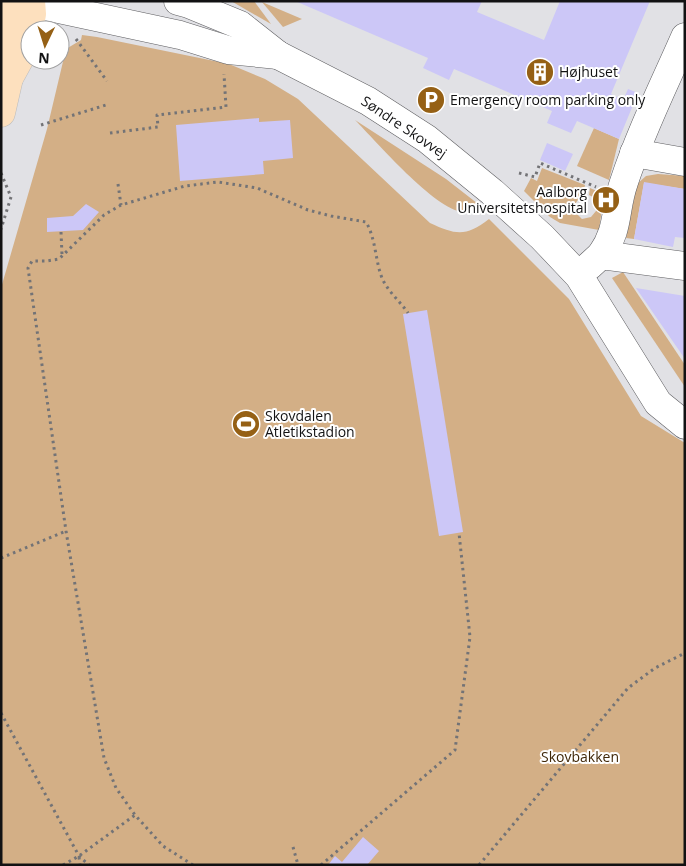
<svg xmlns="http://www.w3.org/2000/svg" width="686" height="866" font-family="'Open Sans',sans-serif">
	<rect width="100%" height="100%" fill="#e1e1e5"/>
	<g fill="#d3af86">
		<polygon points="231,1 254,1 271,24"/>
		<polygon points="262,2 302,19 283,27"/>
		<path d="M82 35 97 37 229 64 265 79 298 99 430 223C456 235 466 237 489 219L569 299 641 416 685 443V865H1V288L47 129 66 49 81 40Z"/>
		<path d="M355 120 446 179 482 207C476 209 468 213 463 212 435 210 376 141 355 120Z"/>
		<polygon points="594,128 619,139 609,180 577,166"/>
		<path d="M542 168 585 185C583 196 579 197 574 206L576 213 582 219 591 217 596 211 597 204 593 197 589 195 590 188 604 194 599 230 560 223 550 217 524 191 531 178 537 181Z"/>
		<polygon points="658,174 685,176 685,189 644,183 634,239 626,238 637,184 646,176"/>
		<polygon points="623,272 685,365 685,387 612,278"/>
	</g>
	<g fill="#ccc7f7">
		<polygon points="295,1 482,1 477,12 544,40 560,1 650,1 611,94 623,100 628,89 638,93 619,139 577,121 571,133 547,123 552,111 454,69 449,80 423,68 428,58"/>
		<polygon points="259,118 259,122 290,120 293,158 263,161 264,174 180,181 176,125"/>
		<polygon points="547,143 573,154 565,171 540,160"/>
		<polygon points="644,182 685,189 685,238 675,237 673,247 634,239"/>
		<polygon points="86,204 99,212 83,230 47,232 47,218 73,216"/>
		<polygon points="636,288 685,296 685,359"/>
		<polygon points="427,310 463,532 439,536 403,314"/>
		<polygon points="363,837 379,851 367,865 328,865 335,856 342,862"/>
	</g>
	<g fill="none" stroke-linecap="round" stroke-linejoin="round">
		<defs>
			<g id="minor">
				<polyline points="178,1 189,4 240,25 278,55 368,101 427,139 492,192 542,237 579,276 658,403 685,425"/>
				<polyline points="31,3 180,35 228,50 278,55"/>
				<polyline points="634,153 685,162"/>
				<path d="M601 255C620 228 614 210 624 182 640 133 664 85 685 37"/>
				<polyline points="589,266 601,255 685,266"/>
			</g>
			<g id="major">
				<path d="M9 78C6 53 3 24 18 1"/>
				<polyline points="1,113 9,78 25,49 32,14 31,1"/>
			</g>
		</defs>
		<use href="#minor" stroke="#5e5e61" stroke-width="29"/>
		<use href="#major" stroke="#bdbdbd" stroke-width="29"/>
		<g stroke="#737376" stroke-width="3" stroke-dasharray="2.5 4" stroke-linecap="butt">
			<polyline points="76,39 107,81"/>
			<polyline points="41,125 106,105"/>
			<polyline points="110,133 158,127 157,115 226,107 224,74"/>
			<polyline points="1,173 11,197 1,229"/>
			<polyline points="519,173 535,177 540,163 596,187"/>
			<polyline points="118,184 121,205"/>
			<polyline points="61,232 62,255"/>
			<polyline points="1,558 66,531"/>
			<polyline points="1,713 79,856 89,865"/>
			<polyline points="293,847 298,865"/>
			<polyline points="79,857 80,865"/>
			<polyline points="63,865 79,856 135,815"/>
			<path d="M193 865 163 846 135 815 116 788 104 758 66 531 28 268 32 261H47L59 259 104 215 121 205 185 186 218 182 257 188 308 210 331 216 366 222C376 239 375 260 382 278 388 292 400 301 408 313"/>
			<polyline points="321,865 455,750 470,637 459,533"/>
			<polyline points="479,865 628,688 655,668 685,653"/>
		</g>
		<use href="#minor" stroke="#fff" stroke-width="28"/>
		<use href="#major" stroke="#fde0be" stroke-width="28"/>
	</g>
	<defs>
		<symbol id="building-disc" viewBox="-11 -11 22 22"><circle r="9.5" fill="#956015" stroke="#fff"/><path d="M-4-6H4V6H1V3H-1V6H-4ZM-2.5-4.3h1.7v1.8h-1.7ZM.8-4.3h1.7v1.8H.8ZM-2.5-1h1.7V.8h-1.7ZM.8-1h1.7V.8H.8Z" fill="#fff"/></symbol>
		<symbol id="parking-disc" viewBox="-11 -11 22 22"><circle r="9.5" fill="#956015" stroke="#fff"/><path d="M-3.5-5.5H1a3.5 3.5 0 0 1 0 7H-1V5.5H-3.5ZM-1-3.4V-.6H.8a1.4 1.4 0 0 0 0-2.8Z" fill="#fff"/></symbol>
		<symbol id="hospital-disc" viewBox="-11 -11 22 22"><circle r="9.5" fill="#956015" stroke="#fff"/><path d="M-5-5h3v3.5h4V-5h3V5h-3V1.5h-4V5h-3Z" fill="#fff"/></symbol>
		<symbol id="stadium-disc" viewBox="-11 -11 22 22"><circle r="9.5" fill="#956015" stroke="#fff"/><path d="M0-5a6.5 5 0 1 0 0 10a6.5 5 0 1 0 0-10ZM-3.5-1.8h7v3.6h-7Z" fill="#fff"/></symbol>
	</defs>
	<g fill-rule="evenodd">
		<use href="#building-disc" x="524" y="56" width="32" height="32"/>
		<use href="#parking-disc" x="415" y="84" width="32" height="32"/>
		<use href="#hospital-disc" x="590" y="184" width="32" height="32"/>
		<use href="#stadium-disc" x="230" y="408" width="32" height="32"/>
	</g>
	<g text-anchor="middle" stroke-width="4" stroke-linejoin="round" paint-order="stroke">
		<g font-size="14" fill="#121213" stroke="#fff" text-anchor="start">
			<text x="559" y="77">Højhuset</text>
			<text x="450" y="105">Emergency room parking only</text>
			<text x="587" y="197" text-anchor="end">Aalborg<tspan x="587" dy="16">Universitetshospital</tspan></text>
			<text x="265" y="421">Skovdalen<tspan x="265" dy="16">Atletikstadion</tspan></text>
		</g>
		<g font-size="14" fill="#121213" stroke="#fff">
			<text transform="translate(404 127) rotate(34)" y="5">Søndre Skovvej</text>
		</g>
		<g font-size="14" fill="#402809" stroke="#fff">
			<text x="580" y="762">Skovbakken</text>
		</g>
	</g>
	<rect width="686" height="866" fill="none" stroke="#121213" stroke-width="5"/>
	<g transform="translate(45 45) rotate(184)"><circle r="24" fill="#ffffff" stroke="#a0a0a1"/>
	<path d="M0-4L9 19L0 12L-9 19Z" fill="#956015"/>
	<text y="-8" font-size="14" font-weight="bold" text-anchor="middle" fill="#121213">N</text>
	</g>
</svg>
